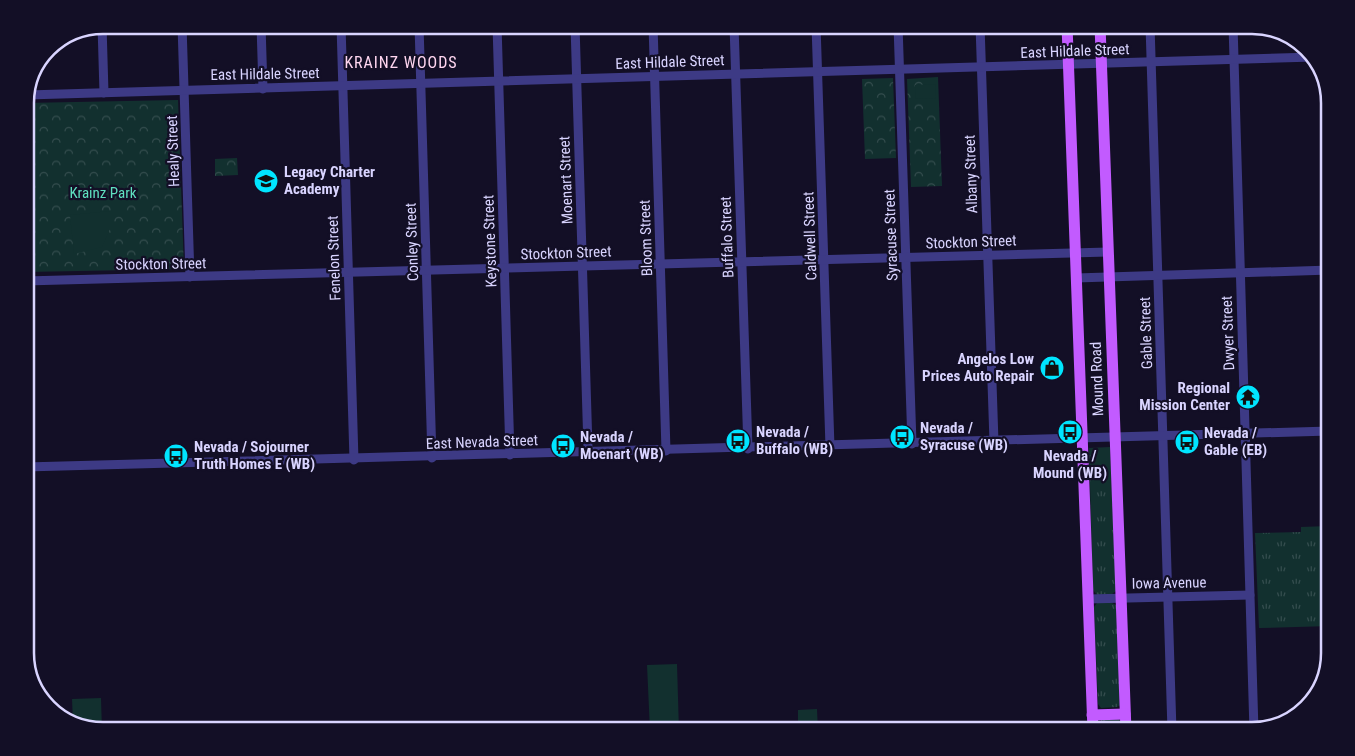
<svg xmlns="http://www.w3.org/2000/svg" width="1355" height="756" font-family="'Roboto Condensed',sans-serif">
	<defs>
		<pattern id="grass-tufts" width="24" height="20" patternUnits="userSpaceOnUse" patternTransform="scale(1.25)"><rect width="24" height="20" fill="#12302f"/><path d="M3 7l-1-3M5 7V3M7 7l1-3M15 17l-1-3M17 17v-4M19 17l1-3" fill="none" stroke="#344d4e"/></pattern>
		<pattern id="park-crowns" width="20" height="18" patternUnits="userSpaceOnUse" patternTransform="scale(1.25)"><rect width="20" height="18" fill="#12302f"/><path d="M2 6a3 3 0 1 1 6 0M12 15a3 3 0 1 1 6 0" fill="none" stroke="#344d4e"/></pattern>
	</defs>
	<rect width="100%" height="100%" fill="#130f26"/>
	<g fill="url(#grass-tufts)">
		<polygon points="1110,447 1116,591 1112,594 1097,595 1093,590 1089,448"/>
		<polygon points="1330,526 1330,626 1259,628 1255,533 1301,532 1301,527"/>
		<polygon points="1097,603 1112,603 1116,605 1120,705 1117,707 1101,708 1098,704 1094,607"/>
		<polygon points="1119,719 1121,731 1099,731 1101,720"/>
	</g>
	<g fill="url(#park-crowns)">
		<polygon points="938,77 942,186 911,187 907,79"/>
		<polygon points="893,78 896,158 865,159 862,79"/>
		<polygon points="178,100 184,269 25,272 25,103"/>
		<polygon points="237,158 238,175 215,176 215,159"/>
	</g>
	<g fill="#12302f">
		<polygon points="935,84 936,98 916,99 915,85"/>
		<polygon points="164,124 175,124 176,143 164,143"/>
		<polygon points="110,211 110,229 102,247 74,254 70,215"/>
		<polygon points="677,664 679,731 650,731 647,665"/>
		<polygon points="101,698 102,731 73,723 72,699"/>
		<polygon points="817,709 818,731 798,731 798,710"/>
	</g>
	<g fill="none" stroke-linecap="round" stroke-linejoin="round">
		<g stroke="#3d3a85" stroke-width="9">
			<polyline points="102,25 104,93"/>
			<polyline points="182,25 190,277"/>
			<polyline points="261,25 263,89"/>
			<polyline points="341,25 354,460"/>
			<polyline points="419,25 432,458"/>
			<polyline points="497,25 510,455"/>
			<polyline points="575,25 588,448 586,453"/>
			<polyline points="653,25 666,451"/>
			<polyline points="734,25 748,449"/>
			<polyline points="816,25 830,447"/>
			<polyline points="898,25 912,444"/>
			<polyline points="980,25 994,442"/>
			<polyline points="1150,25 1172,731"/>
			<polyline points="1233,25 1254,731"/>
			<polyline points="27,95 1314,57"/>
			<polyline points="1076,278 1330,270"/>
			<polyline points="25,281 1108,252"/>
			<polyline points="25,467 1330,431"/>
			<polyline points="1088,599 1250,595"/>
		</g>
		<g stroke="#c25bff" stroke-width="11">
			<polyline points="1067,25 1093,731"/>
			<polyline points="1100,25 1126,731"/>
			<polyline points="1092,715 1125,714"/>
		</g>
	</g>
	<defs>
		<symbol id="school-disc" viewBox="-11 -11 22 22"><circle r="9.5" fill="#00e5ff" stroke="#130f26"/><path d="M0-5L7-2L0 1L-7-2ZM-4 1L0 2.5L4 1V4Q0 6-4 4Z" fill="#111"/></symbol>
		<symbol id="shop-disc" viewBox="-11 -11 22 22"><circle r="9.5" fill="#00e5ff" stroke="#130f26"/><path d="M-5-2.5h2.3a2.7 3.5 0 0 1 5.4 0H5L5.5 6h-11ZM-1.5-2.5h3a1.5 2.3 0 0 0-3 0Z" fill="#111"/></symbol>
		<symbol id="temple-disc" viewBox="-11 -11 22 22"><circle r="9.5" fill="#00e5ff" stroke="#130f26"/><path d="M0-6L5-2H3V0L6.5 2.5H4V6H1.5V3h-3V6H-4V2.5H-6.5L-3 0V-2H-5Z" fill="#111"/></symbol>
		<symbol id="bus-disc" viewBox="-11 -11 22 22"><circle r="9.5" fill="#00e5ff" stroke="#130f26"/><path d="M-5-6H5V4H4V6H2V4H-2V6H-4V4H-5ZM-3.5-4V0h7V-4ZM-3.5 1.2v1.5H-2V1.2ZM2 1.2v1.5H3.5V1.2Z" fill="#111"/></symbol>
	</defs>
	<g fill-rule="evenodd">
		<use href="#school-disc" x="252" y="167" width="28" height="28"/>
		<use href="#shop-disc" x="1038" y="354" width="28" height="28"/>
		<use href="#temple-disc" x="1234" y="383" width="28" height="28"/>
		<use href="#bus-disc" x="1056" y="418" width="28" height="28"/>
		<use href="#bus-disc" x="888" y="423" width="28" height="28"/>
		<use href="#bus-disc" x="724" y="427" width="28" height="28"/>
		<use href="#bus-disc" x="1173" y="428" width="28" height="28"/>
		<use href="#bus-disc" x="549" y="432" width="28" height="28"/>
		<use href="#bus-disc" x="162" y="442" width="28" height="28"/>
	</g>
	<g text-anchor="middle" stroke-width="4.5" stroke-linejoin="round" paint-order="stroke">
		<g font-size="15" fill="#d9d4ff" stroke="#130f26">
			<text transform="translate(1075 51) rotate(-2)" y="5">East Hildale Street</text>
			<text transform="translate(670 62) rotate(-2)" y="5">East Hildale Street</text>
			<text transform="translate(265 74) rotate(-1)" y="5">East Hildale Street</text>
			<text transform="translate(173 151) rotate(-92)" y="5">Healy Street</text>
			<text transform="translate(971 174) rotate(-92)" y="5">Albany Street</text>
			<text transform="translate(566 180) rotate(-92)" y="5">Moenart Street</text>
			<text transform="translate(891 235) rotate(-92)" y="5">Syracuse Street</text>
			<text transform="translate(810 236) rotate(-92)" y="5">Caldwell Street</text>
			<text transform="translate(727 237) rotate(-92)" y="5">Buffalo Street</text>
			<text transform="translate(646 238) rotate(-92)" y="5">Bloom Street</text>
			<text transform="translate(490 241) rotate(-92)" y="5">Keystone Street</text>
			<text transform="translate(412 242) rotate(-92)" y="5">Conley Street</text>
			<text transform="translate(971 242) rotate(-2)" y="5">Stockton Street</text>
			<text transform="translate(566 253) rotate(-2)" y="5">Stockton Street</text>
			<text transform="translate(334 258) rotate(-92)" y="5">Fenelon Street</text>
			<text transform="translate(161 264) rotate(-1)" y="5">Stockton Street</text>
			<text transform="translate(1146 333) rotate(-92)" y="5">Gable Street</text>
			<text transform="translate(1228 333) rotate(-92)" y="5">Dwyer Street</text>
			<text transform="translate(1097 379) rotate(-92)" y="5">Mound Road</text>
			<text transform="translate(482 442) rotate(-2)" y="5">East Nevada Street</text>
			<text transform="translate(1169 583) rotate(-1)" y="5">Iowa Avenue</text>
		</g>
		<g font-size="15" font-weight="bold" fill="#d9d4ff" stroke="#130f26" text-anchor="start">
			<text x="284" y="177">Legacy Charter<tspan x="284" dy="17">Academy</tspan></text>
			<text x="1034" y="364" text-anchor="end">Angelos Low<tspan x="1034" dy="17">Prices Auto Repair</tspan></text>
			<text x="1230" y="393" text-anchor="end">Regional<tspan x="1230" dy="17">Mission Center</tspan></text>
			<text x="920" y="433">Nevada /<tspan x="920" dy="17">Syracuse (WB)</tspan></text>
			<text x="756" y="437">Nevada /<tspan x="756" dy="17">Buffalo (WB)</tspan></text>
			<text x="1204" y="438">Nevada /<tspan x="1204" dy="17">Gable (EB)</tspan></text>
			<text x="580" y="442">Nevada /<tspan x="580" dy="17">Moenart (WB)</tspan></text>
			<text x="194" y="452">Nevada / Sojourner<tspan x="194" dy="17">Truth Homes E (WB)</tspan></text>
			<text x="1070" y="461" text-anchor="middle">Nevada /<tspan x="1070" dy="17">Mound (WB)</tspan></text>
		</g>
		<g font-size="15" fill="#5fe0c0" stroke="#130f26">
			<text x="103" y="198">Krainz Park</text>
		</g>
		<g font-size="16" letter-spacing="1" fill="#ffd6f0" stroke="#130f26">
			<text x="401" y="68">KRAINZ WOODS</text>
		</g>
	</g>
	<path d="M0 0H1355V756H0ZM103 34H1252A69 69 0 0 1 1321 103V653A69 69 0 0 1 1252 722H103A69 69 0 0 1 34 653V103A69 69 0 0 1 103 34Z" fill="#130f26" fill-rule="evenodd"/>
	<path fill="none" stroke="#d9d4ff" stroke-width="2.5" d="M103 34H1252A69 69 0 0 1 1321 103V653A69 69 0 0 1 1252 722H103A69 69 0 0 1 34 653V103A69 69 0 0 1 103 34Z"/>
</svg>
